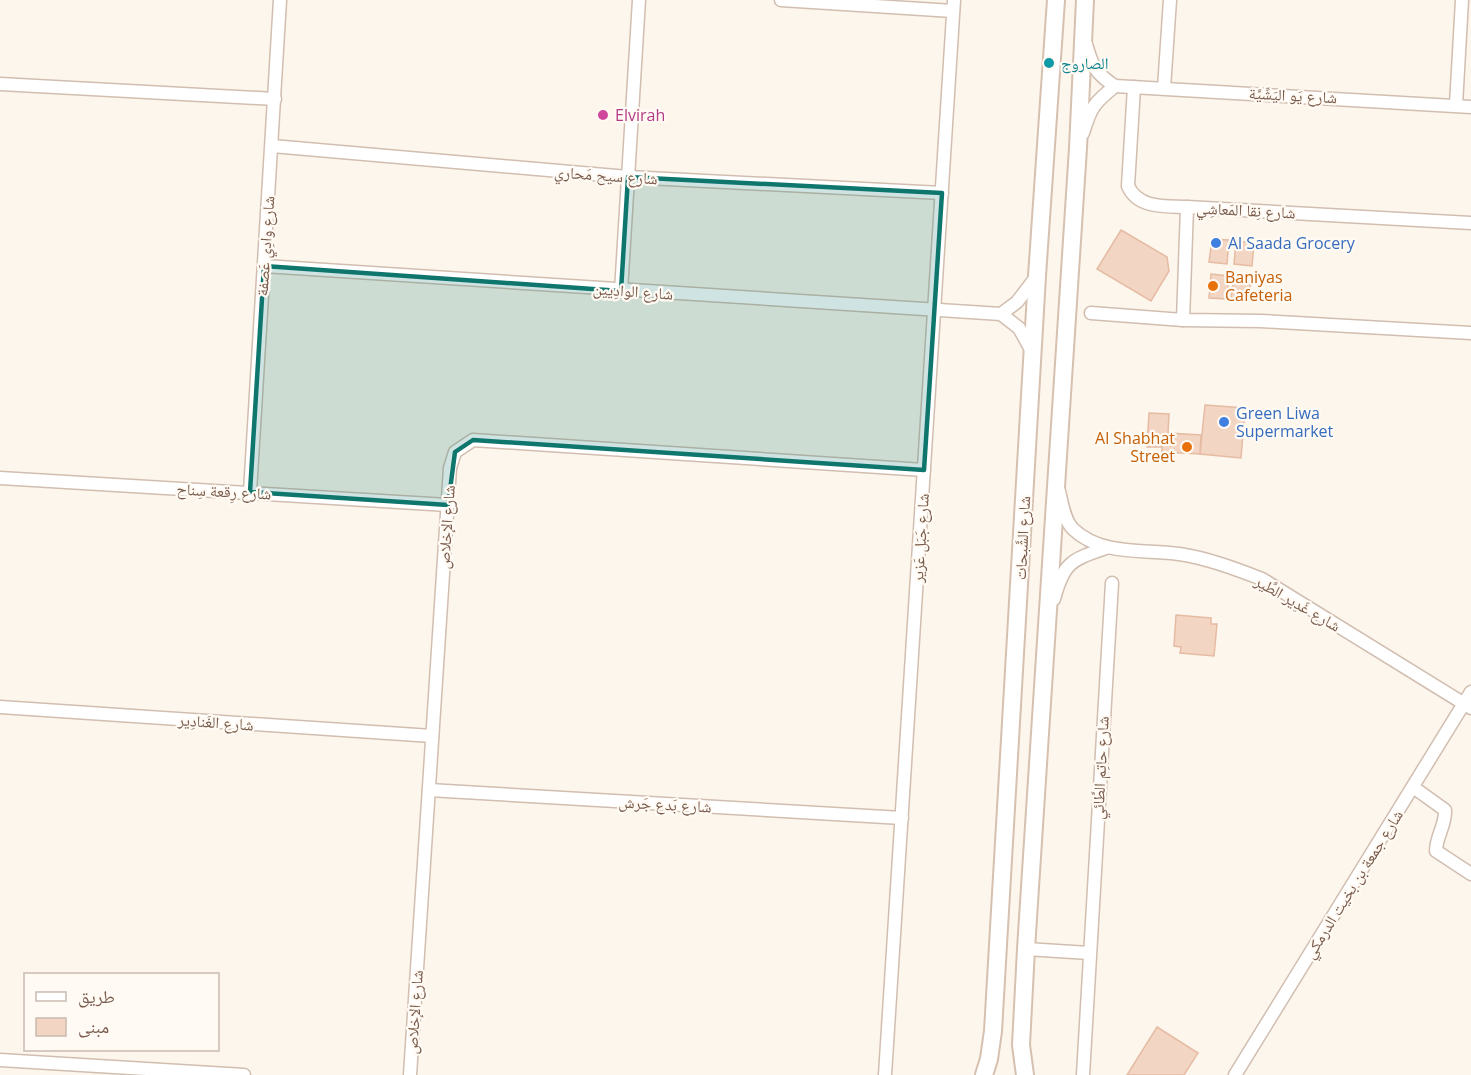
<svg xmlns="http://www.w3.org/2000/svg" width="1471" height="1075" font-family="'Open Sans','Noto Naskh Arabic',sans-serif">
	<rect width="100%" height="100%" fill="#fdf6ec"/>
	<g fill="#f3d5c3" stroke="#e6bba3" stroke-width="1.5">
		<polygon points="1121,230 1167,257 1169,271 1151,301 1097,269"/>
		<polygon points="1212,239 1229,240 1227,264 1209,262"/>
		<polygon points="1236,241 1254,243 1252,266 1234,264"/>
		<polygon points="1211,274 1229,276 1227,299 1209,298"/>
		<polygon points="1234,275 1251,277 1249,300 1231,299"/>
		<polygon points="1205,405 1245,408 1241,458 1200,454"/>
		<polygon points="1149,413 1169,414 1168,433 1201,435 1200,454 1162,452 1162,447 1147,447"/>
		<polygon points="1176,615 1211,618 1211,624 1217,624 1214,656 1180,653 1181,647 1174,646"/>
		<polygon points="1157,1027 1198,1053 1184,1075 1127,1075"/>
	</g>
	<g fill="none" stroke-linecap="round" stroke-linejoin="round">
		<defs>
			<g id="street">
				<polyline points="781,0 953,11"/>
				<path d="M1086 44C1092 66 1096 74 1115 86L1471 107"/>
				<polyline points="0,84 275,99"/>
				<path d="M1134 87 1128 186C1138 209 1166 206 1187 207L1471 223"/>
				<polyline points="1164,88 1170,0"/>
				<polyline points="1456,105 1462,0"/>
				<path d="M1083 133C1091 107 1094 103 1115 86"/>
				<polyline points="272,146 628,177 942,193"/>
				<polyline points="264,266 1001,314 1019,328 1033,353"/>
				<polyline points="621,291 639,0"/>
				<polyline points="1091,313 1183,320 1261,321 1471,333"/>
				<polyline points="1001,314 1017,302 1037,276"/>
				<polyline points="1183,320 1187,207"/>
				<polyline points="0,478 448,505"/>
				<path d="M1059 491C1062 503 1064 520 1073 529 1101 556 1144 549 1179 554 1207 558 1236 569 1262 579L1471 708"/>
				<polyline points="250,492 280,0"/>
				<path d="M1054 599C1064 562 1071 560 1106 548"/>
				<polyline points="0,707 432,736"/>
				<path d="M1413 787 1445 810C1446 825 1436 836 1436 851L1471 874"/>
				<polyline points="429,790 902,818"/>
				<polyline points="1026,949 1089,953"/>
				<polyline points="0,1060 244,1075"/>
				<polyline points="410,1075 450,468 455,452 473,440 924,470"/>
				<polyline points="885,1075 954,0"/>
				<polyline points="1083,1075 1112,583"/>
				<polyline points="1235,1075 1471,692"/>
			</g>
			<g id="secondary">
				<polyline points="984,1075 989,1059 993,1031 1037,276 1056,0"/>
				<polyline points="1025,1075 1021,1045 1026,949 1078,148 1085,0"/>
			</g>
		</defs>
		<use href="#street" stroke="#d1beb0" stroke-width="15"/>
		<use href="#secondary" stroke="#d6c0b0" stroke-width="20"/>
		<use href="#street" stroke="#fff" stroke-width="12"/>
		<use href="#secondary" stroke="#fff" stroke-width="16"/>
	</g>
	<path fill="#0f766e" fill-opacity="0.2" stroke="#0f766e" stroke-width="4.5" stroke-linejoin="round" d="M628 177 942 193 924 470 473 440 455 452 448 505 250 492 264 266 621 291Z"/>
	<circle fill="#0f9aa8" stroke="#fffaf3" stroke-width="2" cx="1049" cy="63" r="6"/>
	<circle fill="#d1479c" stroke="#fffaf3" stroke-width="2" cx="603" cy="115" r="6"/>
	<g fill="#3f7fe0" stroke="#fffaf3" stroke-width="2">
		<circle cx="1216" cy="243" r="6"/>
		<circle cx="1224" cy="422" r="6"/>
	</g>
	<g fill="#e8710a" stroke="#fffaf3" stroke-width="2">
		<circle cx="1213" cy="286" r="6"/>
		<circle cx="1187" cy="447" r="6"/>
	</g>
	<g text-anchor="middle" stroke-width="4.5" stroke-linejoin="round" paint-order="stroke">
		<g font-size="16" fill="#0d838f" stroke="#fffaf3" text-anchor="start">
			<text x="1061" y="69">الصاروج</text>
		</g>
		<g font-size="16" fill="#7a5c4d" stroke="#fffaf3">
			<text transform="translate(1293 95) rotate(3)" y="6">شارع يَو اليَشِّيَّة</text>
			<text transform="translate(606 175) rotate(4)" y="6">شارع سيح مَحاري</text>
			<text transform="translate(1246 210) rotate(3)" y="6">شارع نِقا المَعاشِي</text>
			<text transform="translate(265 246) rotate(-86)" y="6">شارع وادِي عَصفة</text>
			<text transform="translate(633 291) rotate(4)" y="6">شارع الوادِيين</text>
			<text transform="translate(224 491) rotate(3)" y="6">شارع رِقعة سِناح</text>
			<text transform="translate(446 527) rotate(-86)" y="6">شارع الإخلاص</text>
			<text transform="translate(920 538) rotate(-86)" y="6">شارع جَبَل عَزير</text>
			<text transform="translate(1022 538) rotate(-87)" y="6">شارع الشَّبحات</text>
			<text transform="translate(1298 603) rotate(30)" y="6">شارع غَدِير الطَّير</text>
			<text transform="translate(216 722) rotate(4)" y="6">شارع الغَنادِير</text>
			<text transform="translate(1100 768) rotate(-87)" y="6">شارع حاتِم الطَّائي</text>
			<text transform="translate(665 804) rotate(3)" y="6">شارع بَدع جَرش</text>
			<text transform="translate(1353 884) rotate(-58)" y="6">شارع جمعة بن بخيت الدرمكي</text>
			<text transform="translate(414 1012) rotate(-86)" y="6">شارع الإخلاص</text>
		</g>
		<g font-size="16" fill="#b23c85" stroke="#fffaf3" text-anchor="start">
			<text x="615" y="121">Elvirah</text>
		</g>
		<g font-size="16" fill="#366cbe" stroke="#fffaf3" text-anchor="start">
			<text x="1228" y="249">Al Saada Grocery</text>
			<text x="1236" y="419">Green Liwa<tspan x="1236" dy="18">Supermarket</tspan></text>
		</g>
		<g font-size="16" fill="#c56008" stroke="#fffaf3" text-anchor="start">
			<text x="1225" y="283">Baniyas<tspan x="1225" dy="18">Cafeteria</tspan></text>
			<text x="1175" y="444" text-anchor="end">Al Shabhat<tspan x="1175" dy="18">Street</tspan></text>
		</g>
	</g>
	<rect x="24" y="973" width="195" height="78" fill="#fffaf3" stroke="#cabbb1" stroke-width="1.5"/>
	<rect x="36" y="992" width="30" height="9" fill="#ffffff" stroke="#cabbb1" stroke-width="1.5"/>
	<text x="78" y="1003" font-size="18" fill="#7a5c4d">طريق</text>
	<rect x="36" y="1018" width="30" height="18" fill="#f3d5c3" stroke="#cabbb1" stroke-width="1.5"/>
	<text x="78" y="1033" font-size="18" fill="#7a5c4d">مبنى</text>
</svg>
